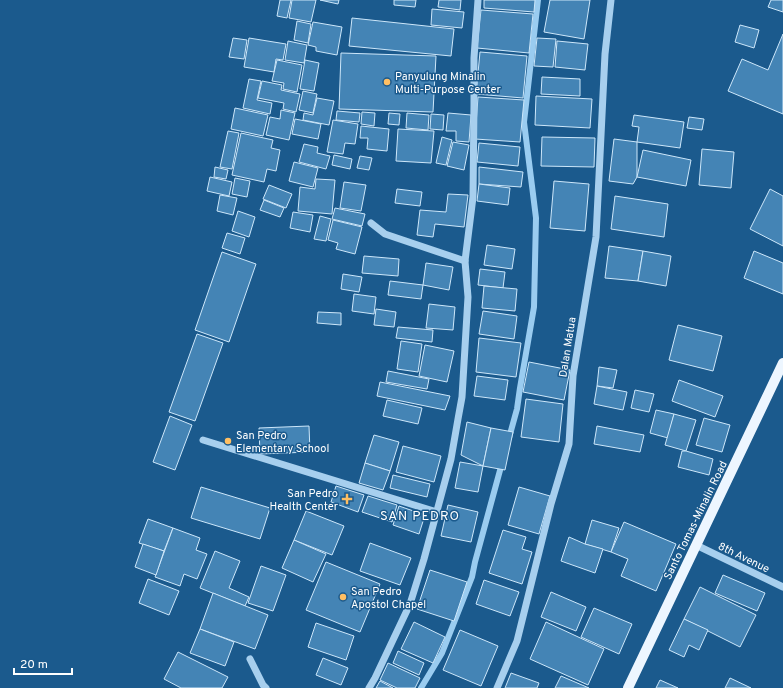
<svg xmlns="http://www.w3.org/2000/svg" width="783" height="688" font-family="Overpass,sans-serif">
	<rect width="100%" height="100%" fill="#1b5a8d"/>
	<g fill="none" stroke-linecap="round" stroke-linejoin="round">
		<g stroke="#9accf0" stroke-width="6">
			<polyline points="509,438 517,409 520,388 534,307 536,218 524,122 538,0"/>
			<polyline points="421,688 442,653 472,577 475,562 502,463"/>
		</g>
	</g>
	<g fill="#4484b5" stroke="#cde7fa">
		<polygon points="280,0 291,0 287,18 277,16"/>
		<polygon points="292,0 316,0 311,22 289,18"/>
		<polygon points="320,0 339,0 338,4"/>
		<polygon points="394,0 416,0 415,7 394,5"/>
		<polygon points="439,0 461,0 460,10 438,7"/>
		<polygon points="484,0 535,0 534,12 484,8"/>
		<polygon points="550,0 590,0 584,39 544,32"/>
		<polygon points="771,0 783,0 783,12 768,7"/>
		<polygon points="432,9 464,12 462,28 431,25"/>
		<polygon points="481,10 533,14 529,53 477,48"/>
		<polygon points="352,18 454,29 451,56 349,46"/>
		<polygon points="297,21 311,24 308,43 294,40"/>
		<polygon points="313,22 342,27 337,55 316,51 316,47 308,45"/>
		<polygon points="740,25 759,30 754,48 735,42"/>
		<polygon points="783,34 783,114 728,91 742,59 768,70"/>
		<polygon points="233,38 247,40 244,59 229,57"/>
		<polygon points="249,38 286,44 283,60 276,59 274,72 244,67"/>
		<polygon points="537,38 556,39 553,67 534,66"/>
		<polygon points="288,41 307,45 304,63 285,60"/>
		<polygon points="557,41 588,44 585,70 555,67"/>
		<polygon points="480,52 527,56 523,98 476,94"/>
		<polygon points="341,53 436,56 433,112 339,109"/>
		<polygon points="277,60 302,65 297,92 283,89 284,83 272,81"/>
		<polygon points="305,60 319,63 314,91 300,89"/>
		<polygon points="542,77 580,79 580,96 541,94"/>
		<polygon points="249,79 261,81 257,100 272,103 270,114 243,108"/>
		<polygon points="262,81 282,85 281,90 300,94 296,112 283,109 284,103 258,98"/>
		<polygon points="303,91 317,94 313,113 299,110"/>
		<polygon points="536,96 592,99 590,128 535,125"/>
		<polygon points="478,97 524,100 520,142 475,139"/>
		<polygon points="317,98 334,101 329,125 303,120 304,113 313,115"/>
		<polygon points="235,108 268,115 263,136 231,129"/>
		<polygon points="281,110 295,113 289,140 266,135 270,117 280,119"/>
		<polygon points="337,111 360,113 359,122 336,120"/>
		<polygon points="362,112 375,113 374,126 361,124"/>
		<polygon points="389,113 400,114 399,125 388,124"/>
		<polygon points="407,113 429,115 428,130 406,128"/>
		<polygon points="448,113 471,115 469,142 456,141 456,131 446,131"/>
		<polygon points="431,114 444,115 443,130 430,129"/>
		<polygon points="634,115 684,122 680,148 637,142 639,127 632,126"/>
		<polygon points="689,117 704,119 702,130 687,128"/>
		<polygon points="295,119 321,124 318,139 292,134"/>
		<polygon points="333,120 358,124 355,144 345,143 343,154 327,152"/>
		<polygon points="361,126 389,129 387,151 367,149 368,138 360,138"/>
		<polygon points="398,129 434,131 431,163 396,161"/>
		<polygon points="228,131 239,133 232,169 220,167"/>
		<polygon points="241,133 273,140 271,148 280,150 276,171 267,169 264,182 232,175"/>
		<polygon points="442,137 452,140 446,165 436,163"/>
		<polygon points="542,137 595,138 594,167 541,166"/>
		<polygon points="614,139 637,142 637,177 633,184 609,181"/>
		<polygon points="453,142 469,145 464,170 447,166"/>
		<polygon points="479,143 520,147 518,166 477,162"/>
		<polygon points="304,144 318,147 317,153 330,156 326,169 299,162"/>
		<polygon points="702,149 734,152 731,188 699,185"/>
		<polygon points="643,150 691,160 686,186 637,177"/>
		<polygon points="334,155 352,159 350,169 332,165"/>
		<polygon points="360,156 372,158 369,170 357,168"/>
		<polygon points="294,162 318,168 313,187 289,181"/>
		<polygon points="215,167 228,170 226,179 214,177"/>
		<polygon points="479,167 523,172 521,187 479,184"/>
		<polygon points="210,177 232,182 229,196 207,191"/>
		<polygon points="235,178 250,181 247,197 232,194"/>
		<polygon points="316,179 335,180 332,214 298,211 300,187 315,189"/>
		<polygon points="554,181 589,184 585,231 550,228"/>
		<polygon points="344,182 366,185 361,211 340,208"/>
		<polygon points="479,184 510,188 508,205 477,201"/>
		<polygon points="269,185 292,194 286,208 263,199"/>
		<polygon points="397,189 422,192 420,206 395,203"/>
		<polygon points="770,189 783,196 783,246 750,229"/>
		<polygon points="448,194 468,195 464,227 435,224 433,237 417,235 420,210 446,212"/>
		<polygon points="220,195 237,198 233,215 217,211"/>
		<polygon points="615,196 668,204 664,237 611,229"/>
		<polygon points="264,200 284,208 280,217 260,210"/>
		<polygon points="335,208 365,214 362,226 332,219"/>
		<polygon points="238,211 255,217 249,237 232,231"/>
		<polygon points="293,212 313,215 310,232 290,228"/>
		<polygon points="320,216 331,219 326,241 314,239"/>
		<polygon points="333,220 362,227 355,254 336,249 338,243 328,240"/>
		<polygon points="227,233 245,238 240,254 222,248"/>
		<polygon points="487,245 515,249 512,269 484,265"/>
		<polygon points="609,246 643,251 638,281 605,278"/>
		<polygon points="643,251 671,256 666,286 638,281"/>
		<polygon points="754,251 783,263 783,294 744,278"/>
		<polygon points="222,252 256,264 229,342 195,330"/>
		<polygon points="364,256 399,259 398,276 362,273"/>
		<polygon points="426,263 453,267 449,290 423,285"/>
		<polygon points="480,269 505,272 503,288 478,285"/>
		<polygon points="343,274 362,277 359,292 341,289"/>
		<polygon points="390,281 423,285 421,299 388,295"/>
		<polygon points="484,286 517,289 515,311 482,308"/>
		<polygon points="354,294 376,297 374,314 352,311"/>
		<polygon points="429,304 455,307 453,330 426,328"/>
		<polygon points="376,309 396,312 394,327 374,325"/>
		<polygon points="483,311 517,316 514,339 479,334"/>
		<polygon points="318,312 341,313 341,325 317,323"/>
		<polygon points="678,325 722,336 713,371 669,360"/>
		<polygon points="398,327 433,330 432,342 396,338"/>
		<polygon points="197,334 223,343 195,421 169,412"/>
		<polygon points="479,338 521,343 516,377 476,372"/>
		<polygon points="401,341 422,344 418,372 397,369"/>
		<polygon points="425,345 454,351 447,382 419,376"/>
		<polygon points="529,362 570,370 564,400 523,392"/>
		<polygon points="599,367 617,370 613,388 597,386"/>
		<polygon points="388,371 429,379 427,389 386,382"/>
		<polygon points="477,376 508,380 505,400 474,396"/>
		<polygon points="679,380 723,396 715,417 672,401"/>
		<polygon points="380,382 450,396 445,410 377,396"/>
		<polygon points="597,386 627,392 623,410 594,404"/>
		<polygon points="635,390 654,394 649,412 631,408"/>
		<polygon points="526,399 563,404 559,442 521,437"/>
		<polygon points="387,400 422,408 418,424 383,416"/>
		<polygon points="656,410 674,414 668,438 650,433"/>
		<polygon points="674,414 696,420 686,451 665,445"/>
		<polygon points="170,416 192,425 175,470 153,462"/>
		<polygon points="704,418 730,425 722,452 696,445"/>
		<polygon points="467,422 491,428 483,466 461,455"/>
		<polygon points="309,426 310,452 260,454 259,428"/>
		<polygon points="597,426 644,435 640,452 594,444"/>
		<polygon points="491,428 513,432 505,470 483,466"/>
		<polygon points="374,435 399,442 390,471 365,463"/>
		<polygon points="403,446 441,456 434,482 396,472"/>
		<polygon points="682,451 686,451 713,459 709,475 678,467"/>
		<polygon points="460,462 483,466 478,492 455,488"/>
		<polygon points="365,463 390,471 383,490 359,483"/>
		<polygon points="393,475 430,484 427,497 390,488"/>
		<polygon points="336,486 364,495 358,512 331,502"/>
		<polygon points="201,487 270,508 260,539 191,518"/>
		<polygon points="519,487 550,496 539,534 508,525"/>
		<polygon points="368,496 397,505 392,522 362,512"/>
		<polygon points="448,505 478,512 471,542 441,536"/>
		<polygon points="399,506 425,515 419,534 393,525"/>
		<polygon points="306,511 344,526 332,555 294,540"/>
		<polygon points="148,519 173,528 164,551 139,543"/>
		<polygon points="592,520 619,528 611,552 585,544"/>
		<polygon points="624,522 676,544 656,591 621,576 628,559 611,552"/>
		<polygon points="173,528 200,538 196,550 207,554 197,579 184,574 180,586 155,577"/>
		<polygon points="503,530 526,537 522,549 532,552 522,584 489,573"/>
		<polygon points="569,537 585,544 603,549 595,573 561,561"/>
		<polygon points="294,540 326,554 313,582 282,568"/>
		<polygon points="370,543 411,558 400,585 360,571"/>
		<polygon points="143,544 164,551 156,575 135,567"/>
		<polygon points="215,551 240,561 229,588 249,597 245,606 200,588"/>
		<polygon points="326,562 380,584 360,632 306,610"/>
		<polygon points="261,566 286,575 273,611 248,603"/>
		<polygon points="430,570 467,582 454,621 417,609"/>
		<polygon points="723,575 765,593 757,611 715,593"/>
		<polygon points="148,579 179,591 169,615 139,603"/>
		<polygon points="484,580 519,592 510,616 476,604"/>
		<polygon points="700,587 756,615 740,647 684,619"/>
		<polygon points="551,592 586,607 576,631 541,617"/>
		<polygon points="213,593 268,615 255,649 200,629"/>
		<polygon points="594,608 632,624 619,654 581,637"/>
		<polygon points="684,619 708,630 699,650 689,645 684,657 669,650"/>
		<polygon points="414,622 445,637 433,663 401,649"/>
		<polygon points="546,622 604,649 588,685 530,659"/>
		<polygon points="316,623 354,636 346,660 308,647"/>
		<polygon points="200,629 234,642 225,666 190,653"/>
		<polygon points="460,630 498,646 481,686 443,670"/>
		<polygon points="398,651 424,663 419,675 393,663"/>
		<polygon points="178,652 228,677 222,688 181,688 164,679"/>
		<polygon points="323,658 348,668 341,685 316,675"/>
		<polygon points="388,663 420,678 415,688 397,688 380,680"/>
		<polygon points="511,673 539,683 537,688 505,688"/>
		<polygon points="561,676 589,688 555,688"/>
		<polygon points="730,678 751,688 725,688"/>
		<polygon points="660,680 678,688 656,688"/>
		<polygon points="380,681 393,688 376,688"/>
	</g>
	<g fill="none" stroke-linecap="round" stroke-linejoin="round">
		<g stroke="#a7cfee" stroke-width="7">
			<polyline points="371,223 385,234 465,261"/>
			<polyline points="203,440 437,512"/>
			<polyline points="696,545 783,587"/>
			<polyline points="250,659 263,685 266,688"/>
			<polyline points="369,688 375,678 410,604 424,559 451,459 458,419 462,397 468,297 465,261 473,197 474,104 474,58 478,0"/>
			<polyline points="497,688 517,641 551,504 569,444 573,376 596,237 605,54 611,0"/>
		</g>
		<polyline stroke="#edf6ff" stroke-width="10" points="628,688 783,363"/>
	</g>
	<g fill="#ffbf63" stroke="#1b5a8d" stroke-width="1.5">
		<circle cx="387" cy="82" r="4"/>
		<circle cx="228" cy="441" r="4"/>
		<path d="M345 493h4v4h4v4h-4v4h-4v-4h-4v-4h4z"/>
		<circle cx="343" cy="597" r="4"/>
	</g>
	<g text-anchor="middle" stroke-width="3" stroke-linejoin="round" paint-order="stroke">
		<g font-size="11" fill="#fff" stroke="#1b5a8d" text-anchor="start">
			<text x="395" y="80">Panyulung Minalin<tspan x="395" dy="13">Multi-Purpose Center</tspan></text>
			<text x="236" y="439">San Pedro<tspan x="236" dy="13">Elementary School</tspan></text>
			<text x="338" y="497" text-anchor="end">San Pedro<tspan x="338" dy="13">Health Center</tspan></text>
			<text x="351" y="595">San Pedro<tspan x="351" dy="13">Apostol Chapel</tspan></text>
		</g>
		<g font-size="11" fill="#fff" stroke="#1b5a8d">
			<text transform="translate(567 347) rotate(-81)" y="4">Dalan Matua</text>
			<text transform="translate(695 520) rotate(-64)" y="4">Santo Tomas-Minalin Road</text>
			<text transform="translate(744 557) rotate(26)" y="4">8th Avenue</text>
		</g>
		<g font-size="13" letter-spacing="1" fill="#fff" stroke="#1b5a8d">
			<text x="420" y="520">SAN PEDRO</text>
		</g>
	</g>
	<path d="M14 668v6h58v-6" fill="none" stroke="#ffffff" stroke-width="2"/>
	<text x="20" y="668" font-size="12" fill="#ffffff" stroke="#1b5a8d" stroke-width="3" paint-order="stroke">20 m</text>
</svg>
